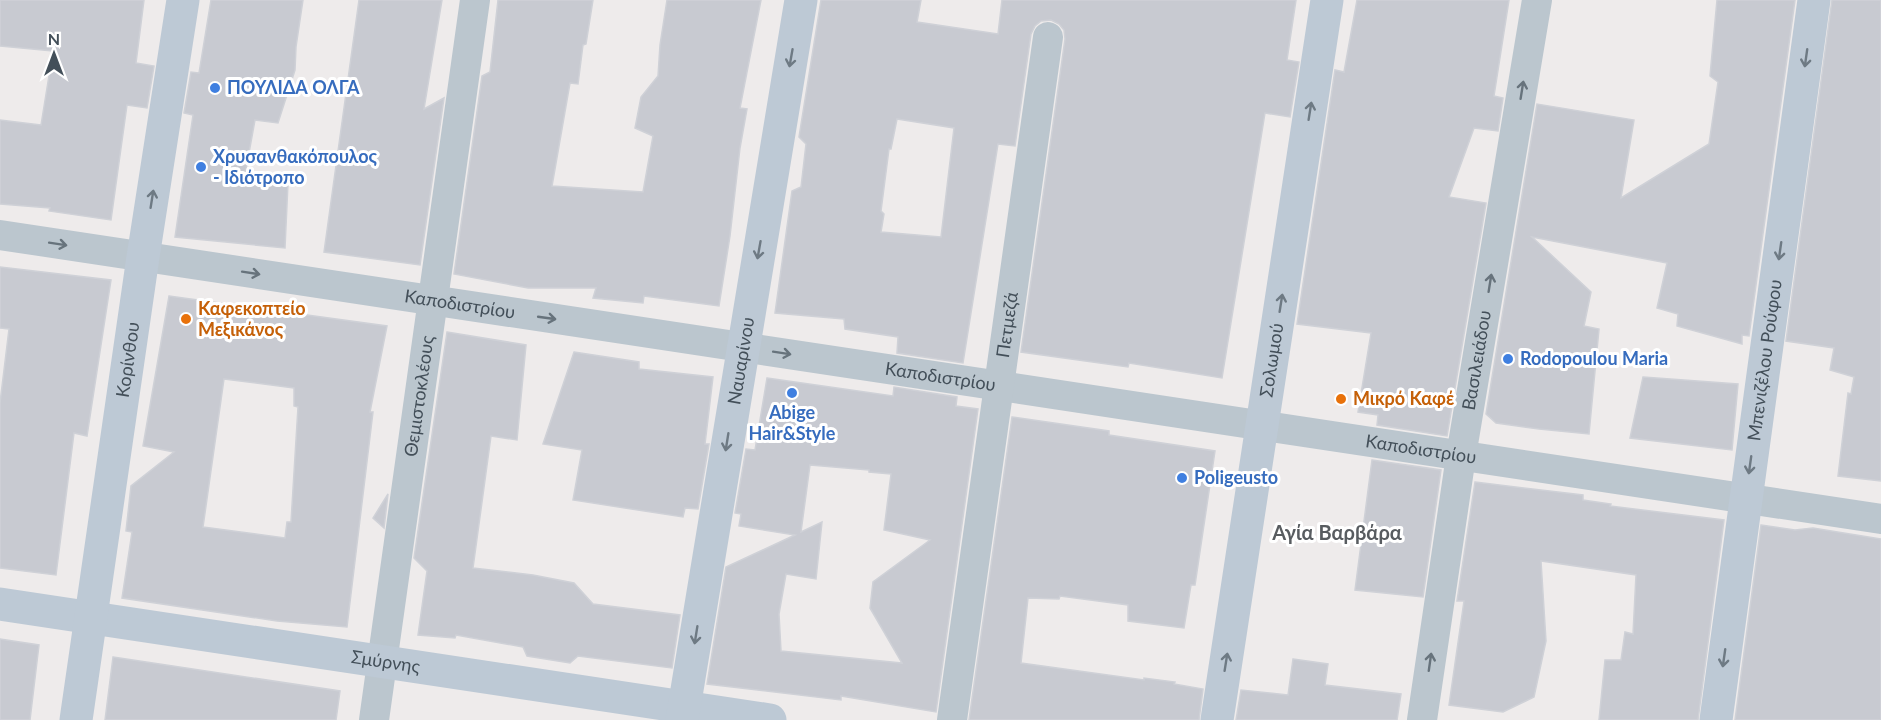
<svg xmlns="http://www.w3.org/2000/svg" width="1881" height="720" font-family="Lato,sans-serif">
	<rect width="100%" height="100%" fill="#eeebeb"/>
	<g fill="#c8cad1" stroke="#cfd1d7" stroke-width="1.5" fill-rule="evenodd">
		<polygon points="0,0 144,0 136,63 154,66 147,108 127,105 111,220 49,211 50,208 0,204 0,120 41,125 53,51 0,46"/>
		<polygon points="211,0 303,0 296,47 295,70 278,123 255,120 244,180 288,183 285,248 175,237 193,115 184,113 191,72 199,73"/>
		<polygon points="359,0 442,0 424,109 444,98 420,265 324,252"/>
		<polygon points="498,0 593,0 586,44 583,45 578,84 570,83 552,186 643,192 653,136 635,128 641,97 658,76 660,45 667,0 761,0 740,108 747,109 740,148 730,236 719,306 644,296 643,303 593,298 596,288 528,288 454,274 482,76 490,72"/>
		<path d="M821 0H921L917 22 998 34 1002 0H1296L1287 60 1299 62 1290 117 1265 113 1222 378 1129 363 1128 367 1021 352 1065 39 1064 30 1059 24 1051 20 1041 21 1035 26 1031 34 1015 146 998 144 963 363 897 353 898 337 845 329 844 319 775 313 792 191 801 187 806 144 799 137ZM897 119 954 128 941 237 881 232 884 214 881 211 889 149H891Z"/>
		<polygon points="1357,0 1509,0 1494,96 1503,98 1498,131 1474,128 1449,197 1486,203 1447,436 1377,425 1378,415 1358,412 1371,333 1297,324 1335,70 1344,72"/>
		<polygon points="1717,0 1795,0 1749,336 1742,335 1742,344 1677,326 1678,314 1657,308 1667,263 1532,237 1591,292 1584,326 1599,329 1589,434 1539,429 1496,423 1486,414 1537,104 1634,120 1621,198 1709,144 1718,82 1710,76"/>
		<polygon points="1832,0 1881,0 1881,481 1838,476 1848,393 1851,394 1854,377 1830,370 1834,348 1786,341"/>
		<polygon points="0,267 111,280 87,436 74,433 56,575 0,568 0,403 9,329 0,328"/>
		<path d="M169 296 387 326 370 412H373L347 627 277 621 122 598 132 532 126 531 131 486 174 452 143 446ZM224 379 294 388V406L298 407 291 522H287L285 538 203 527Z"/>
		<polygon points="447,332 526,345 517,440 491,436 473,568 533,575 574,583 593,604 680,615 672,668 578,656 570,663 527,656 523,647 456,635 455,638 418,635 427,571 414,558"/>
		<polygon points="574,352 639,362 639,369 713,377 705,444 709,444 698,509 685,508 683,517 573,500 582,450 543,444"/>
		<polygon points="1643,377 1738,384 1732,450 1630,438"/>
		<path d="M767 378 893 396 894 387 957 397 956 406 978 409 936 712 841 696V700L707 684 726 567 795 535 739 526 741 514 735 513 746 449 755 450ZM810 465 869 470V472L891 474 884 530 930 540 873 582 870 608 902 663 781 651 779 614 786 574 816 579 822 522 801 532Z"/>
		<polygon points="1012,417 1109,431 1109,435 1215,451 1195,585 1191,585 1184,628 1128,621 1128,605 1060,596 1059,599 1028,598 1021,663 1144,680 1144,678 1175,682 1174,684 1203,689 1199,720 969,720"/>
		<polygon points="1372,460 1441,470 1423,597 1355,590"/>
		<polygon points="1475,482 1583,495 1583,500 1611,504 1610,506 1724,520 1698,720 1599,720 1605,660 1621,660 1625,632 1633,634 1636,575 1541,561 1546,641 1534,697 1503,712 1449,705 1464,601 1457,601"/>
		<polygon points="388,494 384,528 373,518"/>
		<polygon points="1761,525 1795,530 1813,528 1881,539 1881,720 1735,720"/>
		<polygon points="0,639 39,645 30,720 0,720"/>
		<polygon points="113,657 340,691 336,720 105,720"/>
		<polygon points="1293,659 1328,664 1325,685 1401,694 1397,720 1236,720 1241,690 1288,695"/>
	</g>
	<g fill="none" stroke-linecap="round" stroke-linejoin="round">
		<g stroke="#bbc6ce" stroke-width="30">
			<path id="s1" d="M0 235 1881 519"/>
			<path id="s2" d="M374 720 475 0"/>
			<path id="s3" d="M952 720 1048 37"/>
			<path id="s4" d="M1422 720 1461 456 1537 0"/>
		</g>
		<g stroke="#bdc9d5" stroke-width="33">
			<path id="s5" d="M0 604 770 720"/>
			<path id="s6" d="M76 720 143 257 183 0"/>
			<path id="s7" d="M682 720 801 0"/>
			<path id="s8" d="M1217 720 1327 0"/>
			<path id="s9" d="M1716 720 1814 0"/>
		</g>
	</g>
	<defs><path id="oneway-shaft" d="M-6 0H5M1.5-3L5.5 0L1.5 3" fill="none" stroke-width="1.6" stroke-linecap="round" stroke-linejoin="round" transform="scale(1.5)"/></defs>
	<g stroke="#6e7a84">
		<use href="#oneway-shaft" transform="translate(791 58) rotate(100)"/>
		<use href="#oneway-shaft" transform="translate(1806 58) rotate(98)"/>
		<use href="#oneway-shaft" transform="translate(1310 111) rotate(-81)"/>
		<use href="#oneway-shaft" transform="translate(152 199) rotate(-81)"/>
		<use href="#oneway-shaft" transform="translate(759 250) rotate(100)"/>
		<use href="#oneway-shaft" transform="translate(1780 251) rotate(98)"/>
		<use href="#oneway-shaft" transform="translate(1281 303) rotate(-81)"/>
		<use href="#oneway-shaft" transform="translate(727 442) rotate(99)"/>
		<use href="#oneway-shaft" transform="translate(1750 465) rotate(98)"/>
		<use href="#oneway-shaft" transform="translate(696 635) rotate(99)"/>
		<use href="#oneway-shaft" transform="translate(1724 658) rotate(98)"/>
		<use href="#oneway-shaft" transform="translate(1226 662) rotate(-81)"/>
	</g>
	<g stroke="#67737c">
		<use href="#oneway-shaft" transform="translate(1522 90) rotate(-81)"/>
		<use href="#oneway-shaft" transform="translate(58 244) rotate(9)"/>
		<use href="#oneway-shaft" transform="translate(251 273) rotate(9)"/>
		<use href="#oneway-shaft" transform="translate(1490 283) rotate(-81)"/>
		<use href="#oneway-shaft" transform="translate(547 318) rotate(8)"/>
		<use href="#oneway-shaft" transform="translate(782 353) rotate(9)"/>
		<use href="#oneway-shaft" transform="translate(1430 662) rotate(-82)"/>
	</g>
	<g fill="#3f7fe0" stroke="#fff" stroke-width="2">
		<circle cx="215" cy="88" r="6"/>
		<circle cx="201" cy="167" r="6"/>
		<circle cx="1508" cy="359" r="6"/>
		<circle cx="792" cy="393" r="6"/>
		<circle cx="1182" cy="478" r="6"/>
	</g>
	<g fill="#e8710a" stroke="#fff" stroke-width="2">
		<circle cx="186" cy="319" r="6"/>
		<circle cx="1341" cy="399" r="6"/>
	</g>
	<g text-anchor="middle" stroke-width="6" stroke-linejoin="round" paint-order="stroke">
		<g font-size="18" font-weight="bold" fill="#366cbe" stroke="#fff" text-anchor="start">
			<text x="227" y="94">ΠΟΥΛΙΔΑ ΟΛΓΑ</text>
			<text x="213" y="163">Χρυσανθακόπουλος<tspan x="213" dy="21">- Ιδιότροπο</tspan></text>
			<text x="1520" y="365">Rodopoulou Maria</text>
			<text x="792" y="419" text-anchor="middle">Abige<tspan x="792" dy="21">Hair&amp;Style</tspan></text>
			<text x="1194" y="484">Poligeusto</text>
		</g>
		<g font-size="18" fill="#434f59" stroke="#fff">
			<text dy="6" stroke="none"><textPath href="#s1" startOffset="465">Καποδιστρίου</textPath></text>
			<text dy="6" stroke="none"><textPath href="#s3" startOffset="399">Πετμεζά</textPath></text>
			<text dy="6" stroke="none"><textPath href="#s6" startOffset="364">Κορίνθου</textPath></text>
			<text dy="6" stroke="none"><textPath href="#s7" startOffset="364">Ναυαρίνου</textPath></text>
			<text dy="6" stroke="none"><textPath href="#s8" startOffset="364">Σολωμού</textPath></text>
			<text dy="6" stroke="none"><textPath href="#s4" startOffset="364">Βασιλειάδου</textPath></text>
			<text dy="6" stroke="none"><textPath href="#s9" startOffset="363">Μπενιζέλου Ρούφου</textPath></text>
			<text dy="6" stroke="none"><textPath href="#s1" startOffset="951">Καποδιστρίου</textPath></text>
			<text dy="6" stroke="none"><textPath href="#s2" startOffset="327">Θεμιστοκλέους</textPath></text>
			<text dy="6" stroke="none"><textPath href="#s1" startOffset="1437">Καποδιστρίου</textPath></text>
			<text dy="6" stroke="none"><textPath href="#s5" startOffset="390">Σμύρνης</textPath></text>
		</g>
		<g font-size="18" font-weight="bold" fill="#c56008" stroke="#fff" text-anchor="start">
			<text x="198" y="315">Καφεκοπτείο<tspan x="198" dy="21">Μεξικάνος</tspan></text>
			<text x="1353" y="405">Μικρό Καφέ</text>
		</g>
		<g font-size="20" font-weight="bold" fill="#585c60" stroke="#fff">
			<text x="1337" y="540">Αγία Βαρβάρα</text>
		</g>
	</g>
	<g transform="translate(54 54)" stroke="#ffffff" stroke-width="4.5" paint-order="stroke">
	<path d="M0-4.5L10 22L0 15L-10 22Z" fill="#434f59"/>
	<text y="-9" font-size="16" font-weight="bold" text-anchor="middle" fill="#434f59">N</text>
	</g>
</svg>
